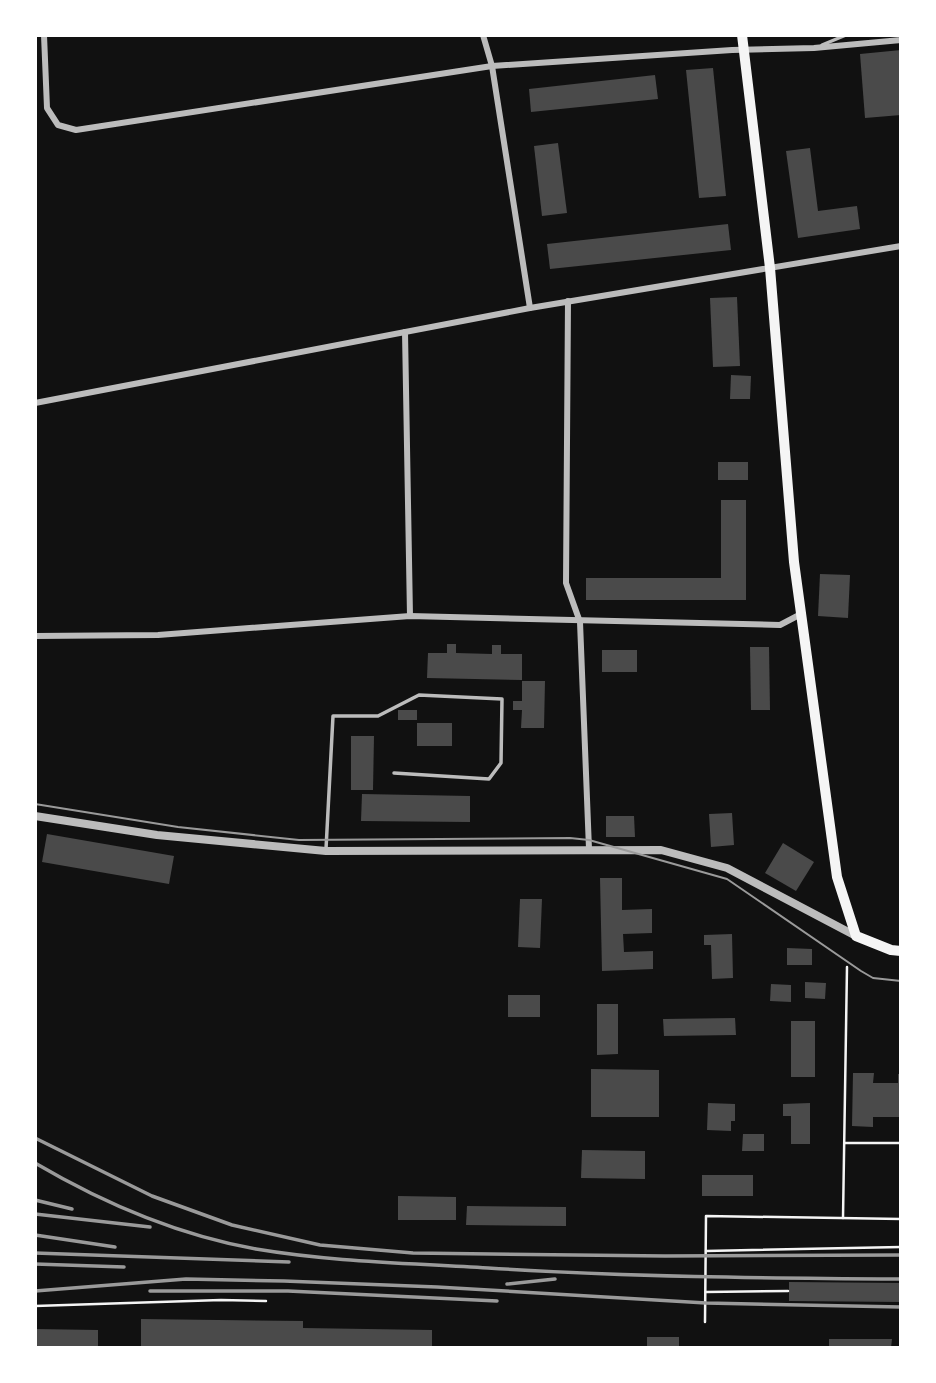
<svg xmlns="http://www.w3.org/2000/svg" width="936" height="1383" font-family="'Sofia Sans Condensed',sans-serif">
	<rect width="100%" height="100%" fill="#111"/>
	<g fill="#4a4a4a">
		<polygon points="901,50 901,115 865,118 860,54"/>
		<polygon points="713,68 726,196 699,198 686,70"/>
		<polygon points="655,75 658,99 531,112 529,89"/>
		<polygon points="558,143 567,213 542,216 534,146"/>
		<polygon points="810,148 818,211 857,206 860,229 798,238 786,151"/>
		<polygon points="728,224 731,250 550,269 547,244"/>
		<polygon points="737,297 740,366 713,367 710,298"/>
		<polygon points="731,375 751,376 750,399 730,399"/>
		<rect x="718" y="462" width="30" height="18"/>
		<polygon points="721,500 746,500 746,600 586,600 586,578 721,578"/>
		<polygon points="820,574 850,575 848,618 818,616"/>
		<polygon points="447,644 456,644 456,653 492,654 492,645 501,645 501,654 522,654 522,680 427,678 428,653 447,653"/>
		<polygon points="750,647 769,647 770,710 751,710"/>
		<rect x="602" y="650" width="35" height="22"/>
		<polygon points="522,681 545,681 544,728 521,728 522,710 513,710 513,701 522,701"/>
		<rect x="398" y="710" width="19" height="10"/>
		<rect x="417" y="723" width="35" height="23"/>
		<polygon points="351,736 374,736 373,790 351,790"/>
		<polygon points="362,794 470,796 470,822 361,821"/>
		<polygon points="732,813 734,845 711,847 709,814"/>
		<polygon points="606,816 634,816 635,837 606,837"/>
		<polygon points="47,834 174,856 169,884 42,862"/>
		<polygon points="783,843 814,862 796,891 765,873"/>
		<polygon points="600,878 622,878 622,910 652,909 652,933 623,934 624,952 653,951 653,969 602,971"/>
		<polygon points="520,899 542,899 540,948 518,947"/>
		<polygon points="732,934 733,978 712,979 711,945 704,945 704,935"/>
		<polygon points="787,948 812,949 812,965 787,965"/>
		<polygon points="805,982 826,983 825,999 805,998"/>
		<polygon points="771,984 791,985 791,1002 770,1001"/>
		<rect x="508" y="995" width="32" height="22"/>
		<polygon points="597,1004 618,1004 618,1054 597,1055"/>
		<polygon points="735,1018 736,1035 664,1036 663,1019"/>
		<rect x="791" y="1021" width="24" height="56"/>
		<polygon points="591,1069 659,1070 659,1117 591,1117"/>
		<polygon points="853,1073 874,1073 873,1083 898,1083 898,1074 901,1074 901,1117 873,1117 873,1127 852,1126"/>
		<polygon points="708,1103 735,1104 735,1121 731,1121 731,1131 707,1130"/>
		<polygon points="810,1103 810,1144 791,1144 791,1116 783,1116 783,1104"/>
		<polygon points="743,1134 764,1134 764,1151 742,1151"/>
		<polygon points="582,1150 645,1151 645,1179 581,1178"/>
		<rect x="702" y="1175" width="51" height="21"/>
		<polygon points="398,1196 456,1197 456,1220 398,1220"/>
		<polygon points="467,1206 566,1207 566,1226 466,1225"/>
		<polygon points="789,1282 901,1283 901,1302 789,1301"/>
		<polygon points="141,1319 303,1321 303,1328 432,1330 432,1348 141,1348"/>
		<polygon points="35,1329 98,1330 98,1348 35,1348"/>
		<rect x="647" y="1337" width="32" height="11"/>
		<polygon points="829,1339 892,1339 891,1348 829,1348"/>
	</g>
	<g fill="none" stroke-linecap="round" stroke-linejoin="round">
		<g stroke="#f5f5f5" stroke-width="2.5">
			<polyline points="845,1143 901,1143"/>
			<polyline points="843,1218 847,967"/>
			<polyline points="706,1251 901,1247"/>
			<polyline points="706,1292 788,1291"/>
			<polyline points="35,1306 221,1300 266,1301"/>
			<polyline points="705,1322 706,1216 901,1219"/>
		</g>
		<g stroke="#bcbcbc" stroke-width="3.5">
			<polyline points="822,45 846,35"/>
			<polyline points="326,849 333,716 378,716 419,695 502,699 501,763 489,779 394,773"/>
		</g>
		<g stroke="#bcbcbc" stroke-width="6">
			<polyline points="44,35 47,108 58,125 76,130 492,66 732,50 814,48 901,40"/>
			<polyline points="483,35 492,66 530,308"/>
			<polyline points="568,301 566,583 580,622 589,849"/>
			<polyline points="405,332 410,616"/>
			<polyline points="35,403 530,308 901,246"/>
			<polyline points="35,636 158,635 410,616 780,625 801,614"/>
		</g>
		<polyline stroke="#bcbcbc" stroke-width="8" points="35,816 157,835 326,851 661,850 727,868 856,936"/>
		<polyline stroke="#f5f5f5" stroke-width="10" points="742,35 770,268 794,562 837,877 856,936 891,950 901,951"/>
		<polyline stroke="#9a9a9a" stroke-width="2" points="35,804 178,827 299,840 570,838 589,840 727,879 861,971 873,978 901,981"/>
		<g stroke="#9a9a9a" stroke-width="3.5">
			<polyline points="35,1138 152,1196 232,1225 320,1245 413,1253 665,1256 901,1255"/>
			<path d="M35 1163C103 1203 178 1235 256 1249 333 1262 411 1263 488 1268 626 1277 763 1278 901 1279"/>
			<polyline points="35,1200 72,1209"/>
			<polyline points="35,1214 150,1227"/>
			<polyline points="35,1235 115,1247"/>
			<polyline points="35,1253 289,1262"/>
			<polyline points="35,1264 124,1267"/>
			<polyline points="507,1284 555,1279"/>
			<polyline points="35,1291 186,1279 284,1281 437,1287 706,1303 901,1307"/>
			<polyline points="150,1291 288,1291 497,1301"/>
		</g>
	</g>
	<rect width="936" height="1383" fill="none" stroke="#ffffff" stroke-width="74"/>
</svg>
